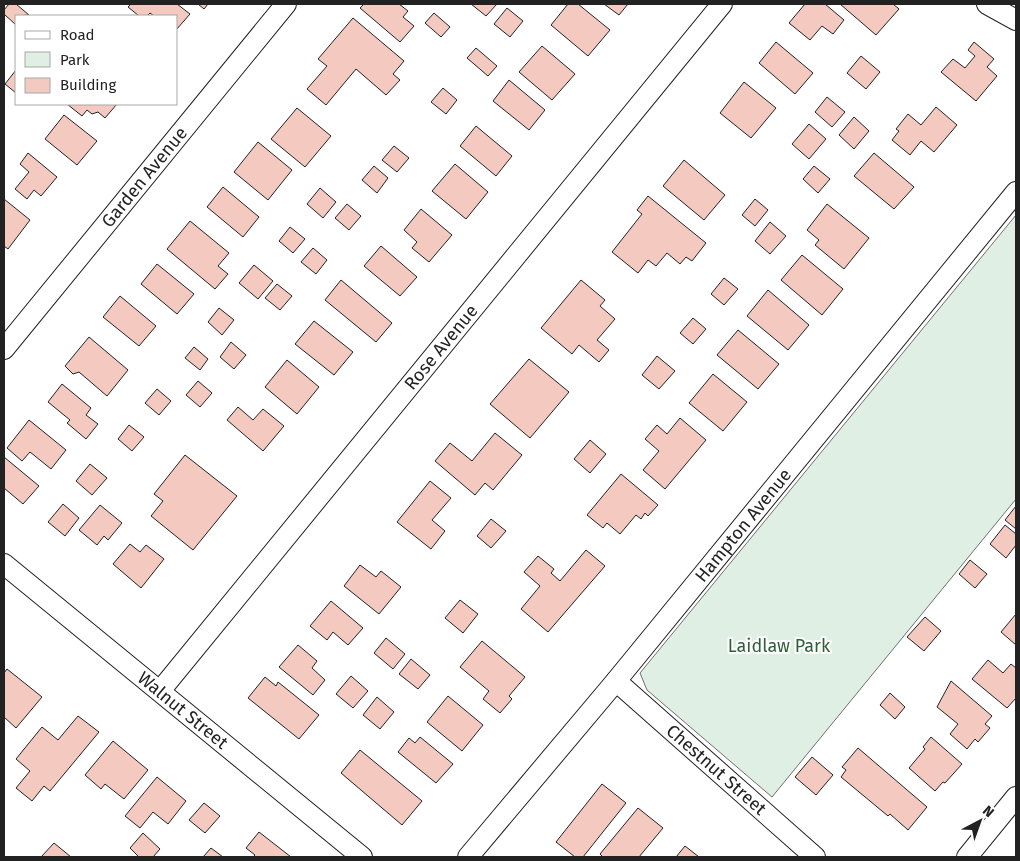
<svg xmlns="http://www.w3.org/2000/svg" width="1020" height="861" font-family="'Fira Sans',sans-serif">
	<rect width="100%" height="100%" fill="#fff"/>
	<polygon fill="#e0efe3" stroke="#6f6f6f" points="1016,215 1016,499 772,797 647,690 640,673"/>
	<g fill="#f3c9c0" stroke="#222">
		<polygon points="9,4 16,4 29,15 16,16 16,25 4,14 4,10"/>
		<polygon points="131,4 177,4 190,14 176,30 176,16 154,16 150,13 147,16 139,16 128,7"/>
		<polygon points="198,4 208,4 204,9"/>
		<polygon points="364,4 399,4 408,11 403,17 414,26 400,42 360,8"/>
		<polygon points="471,4 497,4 486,16"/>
		<polygon points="568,4 578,4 610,30 588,56 551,25"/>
		<polygon points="604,4 628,4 619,15"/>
		<polygon points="805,4 825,4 844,20 833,34 822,26 810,40 789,23"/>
		<polygon points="840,4 893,4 899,9 876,35"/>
		<polygon points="507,8 523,21 510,37 494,24"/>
		<polygon points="434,13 450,27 441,37 425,23"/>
		<polygon points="353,18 404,61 393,74 400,80 386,95 356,69 326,105 307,89 327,66 318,59"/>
		<polygon points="776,42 813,73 795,94 759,63"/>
		<polygon points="974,42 994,59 987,67 997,76 976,101 941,72 953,59 965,68 975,56 968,50"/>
		<polygon points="542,46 575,74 552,100 519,72"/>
		<polygon points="476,48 497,66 488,76 467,58"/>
		<polygon points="861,56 880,72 866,89 847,73"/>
		<polygon points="16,70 16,93 5,84"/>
		<polygon points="509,80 545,110 529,130 493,101"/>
		<polygon points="744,82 776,108 751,138 720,113"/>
		<polygon points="443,88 457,100 446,114 431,102"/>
		<polygon points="827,97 845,112 832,127 815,112"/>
		<polygon points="67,104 117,104 105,118 98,112 92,114 87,110 82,116"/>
		<polygon points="936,107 957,125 934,152 921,141 910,155 892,140 899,131 896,129 908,114 921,125"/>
		<polygon points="297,108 331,136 305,167 271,139"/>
		<polygon points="64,115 97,141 77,165 45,139"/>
		<polygon points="854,117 869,131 854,149 839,135"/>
		<polygon points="809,124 826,139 809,159 792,144"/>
		<polygon points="476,126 512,156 496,176 460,146"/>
		<polygon points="258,142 292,170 268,200 234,172"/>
		<polygon points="394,146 409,158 397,172 382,160"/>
		<polygon points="28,153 57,177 41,196 34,190 27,199 15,189 29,172 20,164"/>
		<polygon points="874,153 914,187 894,209 854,176"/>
		<polygon points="684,160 725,195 704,220 663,186"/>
		<polygon points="455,164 488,192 466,219 432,191"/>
		<polygon points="374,166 388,178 377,193 362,180"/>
		<polygon points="814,166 830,179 818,193 803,179"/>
		<polygon points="223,187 259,217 243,237 207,207"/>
		<polygon points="320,188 336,202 323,218 307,204"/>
		<polygon points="648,196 706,243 692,261 686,257 680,264 667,253 656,266 648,260 638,273 612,252 642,214 637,210"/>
		<polygon points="4,199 30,220 8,249 4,246"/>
		<polygon points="755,199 768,210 755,226 742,215"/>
		<polygon points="347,204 361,216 349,230 335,218"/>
		<polygon points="827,204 869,238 844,269 815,245 819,240 807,230"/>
		<polygon points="421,209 452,235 429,262 412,248 417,242 404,230"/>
		<polygon points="190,221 229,253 218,266 228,274 215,289 167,249"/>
		<polygon points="770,222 786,236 770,254 755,241"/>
		<polygon points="290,227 305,239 293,253 279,241"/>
		<polygon points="381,246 417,277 400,296 364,266"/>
		<polygon points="313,248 327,260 316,274 301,262"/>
		<polygon points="802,255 843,289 822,315 781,280"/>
		<polygon points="157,264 194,294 177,314 141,284"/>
		<polygon points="254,265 273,281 258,299 239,283"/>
		<polygon points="724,278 738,289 724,305 711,294"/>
		<polygon points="341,280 392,323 376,342 325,300"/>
		<polygon points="581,280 605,300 600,306 615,319 597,340 609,350 599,362 579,345 572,354 541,328"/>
		<polygon points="277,284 292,296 280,310 265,298"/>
		<polygon points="768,290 809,325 788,350 747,316"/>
		<polygon points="120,296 156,326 139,346 103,317"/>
		<polygon points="219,308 234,320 222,335 208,322"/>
		<polygon points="693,318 706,329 693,344 680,333"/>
		<polygon points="314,321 353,352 334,375 295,344"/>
		<polygon points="738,330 779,364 758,389 717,355"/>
		<polygon points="89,337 128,370 107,396 79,372 73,374 65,366"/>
		<polygon points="231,342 246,355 234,369 220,357"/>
		<polygon points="194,347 208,359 200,370 185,358"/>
		<polygon points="657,356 675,371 659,389 642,375"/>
		<polygon points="529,359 569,392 530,438 490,404"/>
		<polygon points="287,360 319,387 297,414 265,387"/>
		<polygon points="713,374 747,402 723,431 689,403"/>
		<polygon points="198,381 212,393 200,407 186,395"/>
		<polygon points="62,384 91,408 86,415 98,424 86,439 67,423 70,420 48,402"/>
		<polygon points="157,389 171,401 159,415 145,403"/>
		<polygon points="238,407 253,420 263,409 284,426 263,451 227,420"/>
		<polygon points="680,418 706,440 665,489 643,470 659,451 645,439 657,425 667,434"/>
		<polygon points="29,420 66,450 51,469 30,452 22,461 7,448"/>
		<polygon points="129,425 144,437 132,451 118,439"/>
		<polygon points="495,433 522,455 493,490 485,483 475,495 435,461 450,443 472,461"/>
		<polygon points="590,440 606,454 590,473 574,459"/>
		<polygon points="185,455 237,496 193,550 151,516 163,501 154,494"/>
		<polygon points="4,457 39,486 23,504 4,488"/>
		<polygon points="90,464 107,478 92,495 76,481"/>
		<polygon points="621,474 658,505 648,516 645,513 641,519 636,515 620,534 607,523 603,528 587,515"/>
		<polygon points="430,481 451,498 432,520 445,531 431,549 397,522"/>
		<polygon points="63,504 79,518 65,536 48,522"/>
		<polygon points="100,505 122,523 108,540 104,536 97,545 79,530"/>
		<polygon points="1016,506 1016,529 1005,520"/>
		<polygon points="491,519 506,531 491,548 477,536"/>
		<polygon points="1005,525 1016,534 1016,545 1006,558 990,544"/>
		<polygon points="130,544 140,552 146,545 164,559 141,588 113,564"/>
		<polygon points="586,550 605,566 548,632 521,609 540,586 524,572 538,556 554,569 551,573 560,581"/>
		<polygon points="970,560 987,574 975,588 959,574"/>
		<polygon points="360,565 376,577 381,571 401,587 379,614 344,586"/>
		<polygon points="460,600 478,614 463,633 445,618"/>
		<polygon points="331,601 363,628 348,645 333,632 327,640 310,626"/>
		<polygon points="1016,614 1016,645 1001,632"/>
		<polygon points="925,617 941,631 924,651 907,637"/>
		<polygon points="386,638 405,654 393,669 374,653"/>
		<polygon points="482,641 525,677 509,696 512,699 500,713 483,699 489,691 460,667"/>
		<polygon points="298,645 317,661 312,668 325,680 313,695 279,667"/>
		<polygon points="411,659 430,675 418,689 399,674"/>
		<polygon points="988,660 1003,673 1011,664 1016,668 1016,698 1007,708 972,679"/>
		<polygon points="7,669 42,697 16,728 4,717 4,673"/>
		<polygon points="351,676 368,691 353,708 336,694"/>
		<polygon points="265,677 276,686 278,682 319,715 299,739 248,698"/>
		<polygon points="951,681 992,716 985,724 990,728 978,742 975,739 967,749 950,734 958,724 937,707"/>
		<polygon points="890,693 905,707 895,719 880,705"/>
		<polygon points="448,696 483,725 462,751 427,722"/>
		<polygon points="377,697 394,712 380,729 363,715"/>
		<polygon points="78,716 99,732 50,791 44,786 32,801 16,788 30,771 16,759 42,727 58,740"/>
		<polygon points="420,737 453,764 436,783 398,752 409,738 415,743"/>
		<polygon points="931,737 962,764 945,783 943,782 935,791 909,768 925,749 923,747"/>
		<polygon points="113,741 148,770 124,799 105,784 101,789 85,775"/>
		<polygon points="858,748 927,807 908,830 890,814 888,816 841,777 846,770 842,767"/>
		<polygon points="360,750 422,801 402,825 341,773"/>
		<polygon points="812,757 833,775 816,795 795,777"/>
		<polygon points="157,777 186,801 168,824 153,812 140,828 125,816"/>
		<polygon points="602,784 626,803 583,857 575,857 556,842"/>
		<polygon points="204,803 220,816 205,833 189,820"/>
		<polygon points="638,808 663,828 639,857 603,857 600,854"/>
		<polygon points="259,832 291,857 253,857 255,855 246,848"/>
		<polygon points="143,833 160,849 153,857 139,857 130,848"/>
		<polygon points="54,843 71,857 41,857"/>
		<polygon points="685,846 699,857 676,857"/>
		<polygon points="211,848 223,857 203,857"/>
	</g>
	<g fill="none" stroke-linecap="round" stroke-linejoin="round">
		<defs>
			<g id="street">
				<polyline points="987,4 1016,20"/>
				<path id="s1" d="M4 349 286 4"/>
				<path id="s2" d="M4 564 362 857"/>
				<path id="s3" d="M616 681 815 857"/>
				<path id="s4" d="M160 691 722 4"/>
				<path id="s5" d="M468 857 616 681 1016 192"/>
				<polyline points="967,857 1016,797"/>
			</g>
		</defs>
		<use href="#street" stroke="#222" stroke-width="22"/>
		<use href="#street" stroke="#fff" stroke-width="20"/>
	</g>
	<g text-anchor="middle" stroke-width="4" stroke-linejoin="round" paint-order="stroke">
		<g font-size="18" fill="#222" stroke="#fff">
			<text dy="6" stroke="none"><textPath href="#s1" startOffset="222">Garden Avenue</textPath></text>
			<text dy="6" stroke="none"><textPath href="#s4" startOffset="444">Rose Avenue</textPath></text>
			<text dy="6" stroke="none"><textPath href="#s5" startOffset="431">Hampton Avenue</textPath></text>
			<text dy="6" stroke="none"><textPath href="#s2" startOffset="231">Walnut Street</textPath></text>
			<text dy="6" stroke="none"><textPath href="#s3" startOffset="134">Chestnut Street</textPath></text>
		</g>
		<g font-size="18" fill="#2f5e38" stroke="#fff">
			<text x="779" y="652">Laidlaw Park</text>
		</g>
	</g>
	<rect width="1020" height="861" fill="none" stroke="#222222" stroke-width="10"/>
	<rect x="15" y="15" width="162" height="90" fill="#ffffff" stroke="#a7a7a7"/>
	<rect x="25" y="31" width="25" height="8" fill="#ffffff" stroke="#a7a7a7"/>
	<text x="60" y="40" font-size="15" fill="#222222">Road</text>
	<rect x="25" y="52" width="25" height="15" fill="#e0efe3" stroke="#a7a7a7"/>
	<text x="60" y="65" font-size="15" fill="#222222">Park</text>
	<rect x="25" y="78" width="25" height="15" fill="#f3c9c0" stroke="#a7a7a7"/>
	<text x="60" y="90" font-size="15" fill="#222222">Building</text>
	<g transform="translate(980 821) rotate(41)" stroke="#ffffff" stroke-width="4" paint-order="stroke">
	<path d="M0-4L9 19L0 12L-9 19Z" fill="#222222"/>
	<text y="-8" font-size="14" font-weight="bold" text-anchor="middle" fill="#222222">N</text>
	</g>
</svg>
